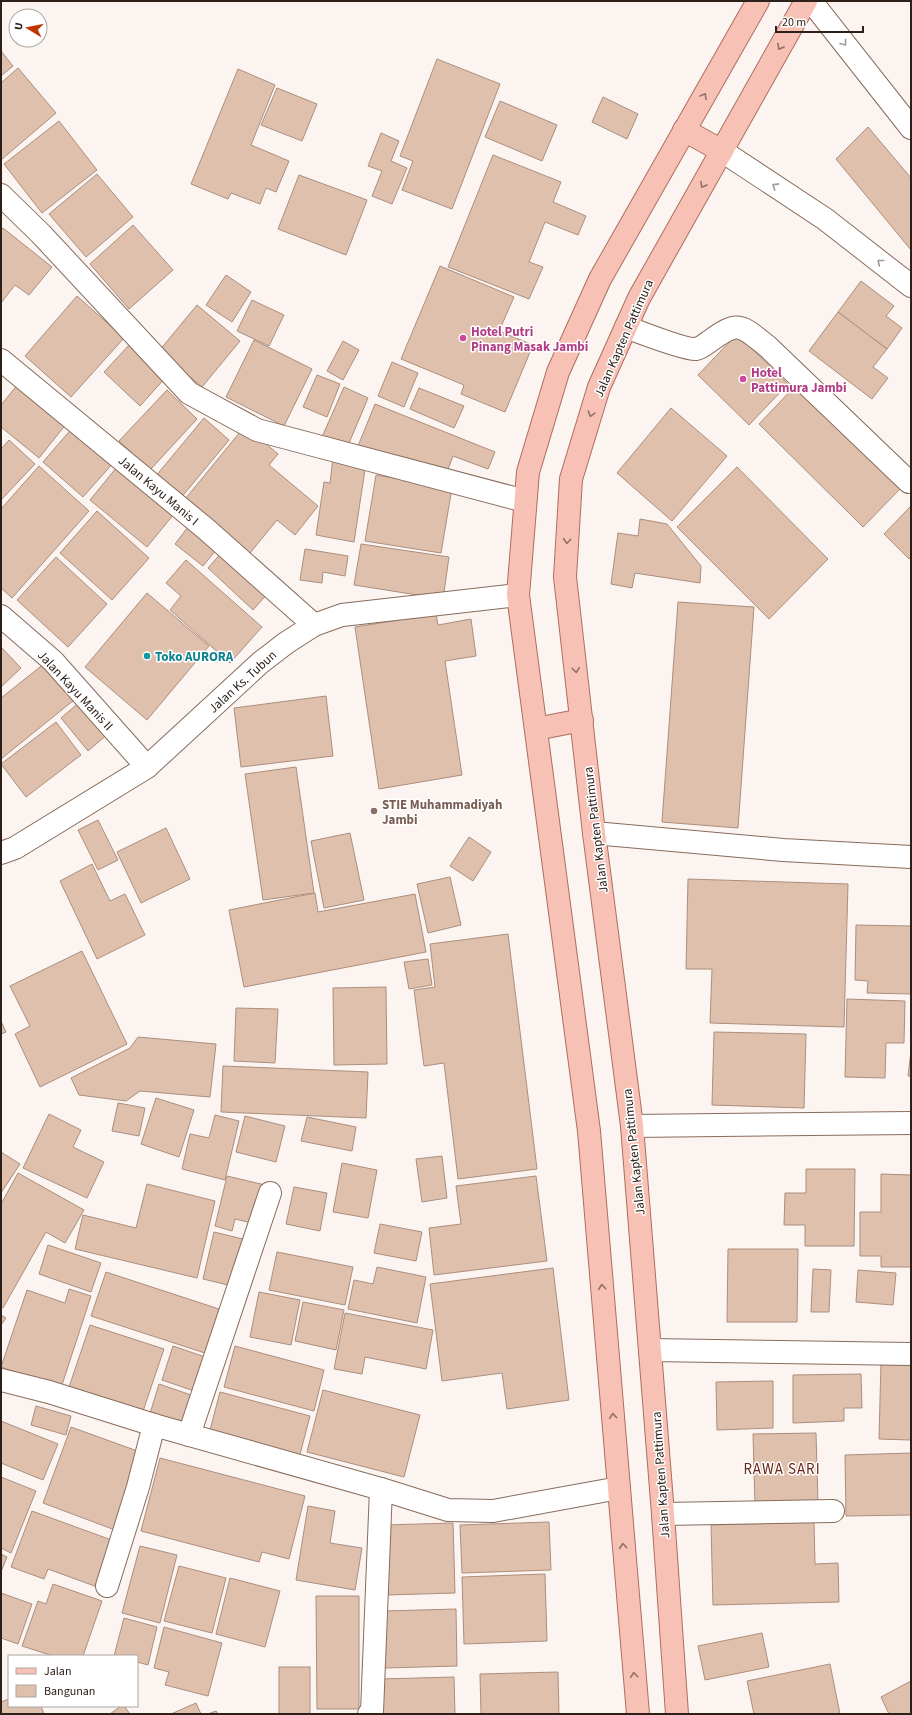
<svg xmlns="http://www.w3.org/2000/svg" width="912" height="1715" font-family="'Source Sans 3',sans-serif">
	<rect width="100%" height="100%" fill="#fbf4f0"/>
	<g fill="#dfc0ad" stroke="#ac8e7d">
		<polygon points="1,51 13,66 1,76"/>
		<polygon points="437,59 500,84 452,209 402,190 413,161 400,156"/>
		<polygon points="18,68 56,113 1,160 1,83"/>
		<polygon points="238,69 275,85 251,145 289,161 276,192 266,188 260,204 231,193 228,199 191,184"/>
		<polygon points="277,88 317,104 302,141 261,125"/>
		<polygon points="603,97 638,114 627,139 592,122"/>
		<polygon points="500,101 557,125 542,161 485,137"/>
		<polygon points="59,121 97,170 42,213 4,164"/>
		<polygon points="868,127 911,178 911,250 836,159"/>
		<polygon points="381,133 399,141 391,161 407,168 392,204 372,196 382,171 368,166"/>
		<polygon points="493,155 561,182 553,202 586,216 578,235 545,222 529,262 543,267 529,299 448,267"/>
		<polygon points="97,174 133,217 86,257 49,214"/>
		<polygon points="299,175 367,200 346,255 278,229"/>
		<polygon points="133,225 173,270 129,309 90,264"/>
		<polygon points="3,228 52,267 29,295 15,285 1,303 1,231"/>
		<polygon points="440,266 514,297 499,331 533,345 505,412 461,394 464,385 401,359"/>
		<polygon points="226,275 251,292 232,322 206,305"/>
		<polygon points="861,281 894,306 886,316 902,328 887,349 838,312"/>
		<polygon points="77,296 124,338 71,397 25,356"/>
		<polygon points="252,300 284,315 269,346 237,331"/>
		<polygon points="197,305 240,341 202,387 159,351"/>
		<polygon points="838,312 887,349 873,367 888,378 872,399 809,351"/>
		<polygon points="737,334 788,384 749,425 698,375"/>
		<polygon points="254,340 312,369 284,426 226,397"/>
		<polygon points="343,341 359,350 343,380 327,371"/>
		<polygon points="130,344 166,377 140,406 104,372"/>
		<polygon points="392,362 418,373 404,407 378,396"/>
		<polygon points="317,375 340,384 327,417 303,407"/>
		<polygon points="19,383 67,423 39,458 1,427 1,405"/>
		<polygon points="797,384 901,488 863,527 759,424"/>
		<polygon points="344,387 368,398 347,448 322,437"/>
		<polygon points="419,388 464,406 454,428 410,409"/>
		<polygon points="167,390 197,419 150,470 119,441"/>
		<polygon points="375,404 495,452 488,469 453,456 444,480 358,446"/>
		<polygon points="671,408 727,456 672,521 617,473"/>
		<polygon points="204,418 229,440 180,499 155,477"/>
		<polygon points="74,426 114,462 83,497 43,462"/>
		<polygon points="245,426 278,454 269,465 318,506 295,535 277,520 246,558 181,504"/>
		<polygon points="9,440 35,464 1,500 1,449"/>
		<polygon points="333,458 366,463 354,542 316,535 324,482 330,483"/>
		<polygon points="39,466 89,511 12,598 1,588 1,509"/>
		<polygon points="117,467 174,514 147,547 90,500"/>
		<polygon points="737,467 828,559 769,619 677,527"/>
		<polygon points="376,475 452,488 441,553 365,541"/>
		<polygon points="911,506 911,556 909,559 884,534"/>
		<polygon points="97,511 149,558 112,600 60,553"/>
		<polygon points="640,519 667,524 701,566 700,583 635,573 632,588 611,584 618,533 638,536"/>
		<polygon points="188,527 216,550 203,566 175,544"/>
		<polygon points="361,544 449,557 443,599 354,585"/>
		<polygon points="305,549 348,556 345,576 323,572 322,583 300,580"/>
		<polygon points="224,550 269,592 253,610 208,568"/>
		<polygon points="56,557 107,604 68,647 17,600"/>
		<polygon points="186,560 262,627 230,663 170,610 181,596 166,583"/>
		<polygon points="147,593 209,646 147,720 85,667"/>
		<polygon points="678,602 754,607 738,828 662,822"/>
		<polygon points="436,614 438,625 471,619 476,656 445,661 462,775 379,789 355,627"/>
		<polygon points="1,647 21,668 1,687"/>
		<polygon points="45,663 74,700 1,759 1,698"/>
		<polygon points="326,696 333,756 241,767 234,708"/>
		<polygon points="82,700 109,733 88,751 61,718"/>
		<polygon points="56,722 81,755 26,797 1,764"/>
		<polygon points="296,767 314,893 263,900 245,774"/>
		<polygon points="98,820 118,860 98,870 78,830"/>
		<polygon points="166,828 190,879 141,903 117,852"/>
		<polygon points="350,833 364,900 324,908 311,841"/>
		<polygon points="469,837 491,852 473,881 450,866"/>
		<polygon points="92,864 110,901 125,894 145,935 97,959 60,881"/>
		<polygon points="450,877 461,925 428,933 417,884"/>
		<polygon points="688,879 848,884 844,1027 710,1023 712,969 686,969"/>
		<polygon points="315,893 318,912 415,894 426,952 244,987 229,910"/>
		<polygon points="856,925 911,926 911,994 867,993 868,981 855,980"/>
		<polygon points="508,934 537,1169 458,1179 444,1063 424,1066 414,990 435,987 430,944"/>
		<polygon points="82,951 127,1044 40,1087 15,1034 30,1026 10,986"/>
		<polygon points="428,959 432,985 409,989 404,962"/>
		<polygon points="386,987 387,1064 334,1065 333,988"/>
		<polygon points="847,999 905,1001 904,1043 886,1043 885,1078 845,1077"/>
		<polygon points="236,1008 278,1009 275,1063 234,1061"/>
		<polygon points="1,1021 6,1032 1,1034"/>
		<polygon points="714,1032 806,1034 804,1108 712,1105"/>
		<polygon points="138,1037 216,1044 210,1097 140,1091 126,1101 79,1095 71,1078 130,1048"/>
		<polygon points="911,1051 911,1076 908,1076"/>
		<polygon points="223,1066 368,1072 366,1118 221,1112"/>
		<polygon points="156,1098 194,1110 179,1157 141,1144"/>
		<polygon points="118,1103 145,1108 139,1136 112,1131"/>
		<polygon points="49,1114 81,1130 73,1147 104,1162 87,1198 23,1168"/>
		<polygon points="215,1115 239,1121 225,1180 182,1169 190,1134 209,1138"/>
		<polygon points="245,1116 285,1126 276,1162 236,1152"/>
		<polygon points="307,1117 356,1127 352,1151 301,1141"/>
		<polygon points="1,1152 20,1164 1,1193"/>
		<polygon points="442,1156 447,1198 422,1202 416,1159"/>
		<polygon points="342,1163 377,1170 368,1218 333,1212"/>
		<polygon points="806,1169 855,1169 854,1246 805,1246 805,1225 784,1225 785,1193 806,1193"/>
		<polygon points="18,1173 84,1210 65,1243 46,1232 3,1308 1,1307 1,1204"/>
		<polygon points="881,1174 911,1175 911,1267 881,1267 881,1256 860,1256 860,1212 881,1212"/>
		<polygon points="227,1176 265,1185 256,1224 235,1219 232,1231 215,1226"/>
		<polygon points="536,1176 547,1261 434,1275 429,1228 461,1224 456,1186"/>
		<polygon points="147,1184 215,1201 197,1278 75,1249 83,1215 136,1228"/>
		<polygon points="294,1187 327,1193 320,1231 286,1224"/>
		<polygon points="380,1224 422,1232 416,1261 374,1253"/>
		<polygon points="214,1232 247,1240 236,1287 203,1279"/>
		<polygon points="48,1245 101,1263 91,1292 39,1274"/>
		<polygon points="728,1249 798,1249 797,1322 727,1322"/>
		<polygon points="277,1252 353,1267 345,1305 269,1290"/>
		<polygon points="377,1267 426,1277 417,1323 348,1309 354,1280 373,1284"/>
		<polygon points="553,1268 569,1400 507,1409 502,1373 442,1381 430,1284"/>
		<polygon points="813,1269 831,1270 829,1312 811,1312"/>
		<polygon points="858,1270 896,1273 893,1305 856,1302"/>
		<polygon points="106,1272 222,1310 208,1354 91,1316"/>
		<polygon points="69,1289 91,1296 61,1388 1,1367 27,1290 65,1303"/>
		<polygon points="259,1292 300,1300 291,1345 250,1337"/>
		<polygon points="303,1302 344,1310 336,1350 295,1341"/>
		<polygon points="345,1313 433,1330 426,1369 365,1357 362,1374 334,1369"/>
		<polygon points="1,1315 6,1318 1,1325"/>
		<polygon points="90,1325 164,1349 141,1417 67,1393"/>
		<polygon points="173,1346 211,1359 200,1393 162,1380"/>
		<polygon points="235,1346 324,1370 314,1411 224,1387"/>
		<polygon points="881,1362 911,1363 911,1440 879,1439"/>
		<polygon points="861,1374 862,1408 844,1408 844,1421 793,1423 793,1375"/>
		<polygon points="773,1381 773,1428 717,1430 716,1382"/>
		<polygon points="159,1384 197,1397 186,1429 149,1417"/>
		<polygon points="323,1390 420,1415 404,1477 307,1452"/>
		<polygon points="220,1392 310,1416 299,1458 209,1434"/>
		<polygon points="36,1406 71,1416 66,1435 31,1425"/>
		<polygon points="1,1421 58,1444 43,1480 1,1463"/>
		<polygon points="71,1427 143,1453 115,1530 43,1503"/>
		<polygon points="816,1433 818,1503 755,1505 753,1434"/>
		<polygon points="911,1453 911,1515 846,1516 845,1455"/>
		<polygon points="160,1458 305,1496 289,1559 262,1552 259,1562 141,1531"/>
		<polygon points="1,1477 36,1491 11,1553 1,1548"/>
		<polygon points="308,1506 335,1511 330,1543 362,1548 355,1590 296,1580"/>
		<polygon points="32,1511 117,1542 100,1588 48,1569 44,1579 11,1567"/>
		<polygon points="549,1522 551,1570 462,1573 460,1525"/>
		<polygon points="814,1522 815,1564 838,1563 839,1602 713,1605 711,1525"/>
		<polygon points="453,1523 455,1593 386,1595 384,1525"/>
		<polygon points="140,1546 177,1555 160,1623 122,1613"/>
		<polygon points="1,1554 7,1557 1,1572"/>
		<polygon points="179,1566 226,1578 212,1633 164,1621"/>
		<polygon points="545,1574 547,1641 464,1644 462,1577"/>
		<polygon points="230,1578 280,1591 265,1647 216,1634"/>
		<polygon points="53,1584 102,1601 83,1656 53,1656 22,1646 38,1601 46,1604"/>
		<polygon points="1,1593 32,1604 18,1644 1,1638"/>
		<polygon points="316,1596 359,1596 359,1709 317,1709"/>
		<polygon points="456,1609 457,1666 385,1668 384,1611"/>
		<polygon points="124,1618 157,1627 148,1665 137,1662 137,1656 114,1656"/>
		<polygon points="164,1627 222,1643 208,1696 165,1685 169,1672 154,1668"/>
		<polygon points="762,1633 769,1667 705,1680 698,1646"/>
		<polygon points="830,1664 840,1714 754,1714 747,1681"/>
		<rect x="279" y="1667" width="31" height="47"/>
		<polygon points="558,1672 559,1714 481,1714 480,1674"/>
		<polygon points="454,1677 455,1714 380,1714 379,1679"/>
		<polygon points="911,1681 911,1714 889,1714 881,1697"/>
		<polygon points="9,1699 9,1706 41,1706 44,1714 1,1714 1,1702"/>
		<polygon points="196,1703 201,1714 171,1714"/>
		<polygon points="121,1706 124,1706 130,1714 110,1714"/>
		<polygon points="216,1711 218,1714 208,1714"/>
	</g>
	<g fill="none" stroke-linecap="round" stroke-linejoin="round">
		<defs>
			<g id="minor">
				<polyline points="811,1 911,128"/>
				<polyline points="722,151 825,219 911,286"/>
				<polyline points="1,195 41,234 189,393 257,430 525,501"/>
				<path d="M626 327C639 332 686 350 696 349 701 348 706 344 710 341 739 320 740 325 767 346L909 482"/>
				<polyline points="1,360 206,529 314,625"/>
				<polyline points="1,616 53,661 147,767"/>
				<polyline points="594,833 783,850 911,857"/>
				<polyline points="1,853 15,848 147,767 260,663 286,643 314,625 342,615 518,595"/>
				<polyline points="632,1126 911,1123"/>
				<polyline points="650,1350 911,1354"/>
				<polyline points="1,1380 49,1392 154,1425 381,1489 448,1510 493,1511 619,1488"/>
				<polyline points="189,1435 270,1193"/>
				<polyline points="663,1514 833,1511"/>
				<polyline points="107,1586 138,1487 154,1425"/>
				<polyline points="369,1714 372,1712 381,1489"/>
			</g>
			<g id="major">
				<polyline points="684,130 722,151"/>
				<polyline points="536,729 582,720"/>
				<polyline points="638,1714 589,1131 518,595 528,472 558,372 600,279 758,1"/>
				<polyline points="677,1714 663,1514 632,1126 594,833 565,577 571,479 599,387 639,298 806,1"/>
			</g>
		</defs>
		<use href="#minor" stroke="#886c5b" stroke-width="24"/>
		<use href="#major" stroke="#ac6e5e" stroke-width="24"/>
		<use href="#minor" stroke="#fff" stroke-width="22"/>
		<use href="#major" stroke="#f7c1b5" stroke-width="22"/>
	</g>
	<defs><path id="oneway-chevron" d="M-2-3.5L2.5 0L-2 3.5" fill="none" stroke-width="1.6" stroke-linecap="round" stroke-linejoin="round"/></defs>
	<g stroke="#a09b98">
		<use href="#oneway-chevron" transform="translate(844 43) rotate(52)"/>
		<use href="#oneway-chevron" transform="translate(775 186) rotate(-147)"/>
		<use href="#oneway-chevron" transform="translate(880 262) rotate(-142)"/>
	</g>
	<g stroke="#927067">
		<use href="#oneway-chevron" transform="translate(780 47) rotate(119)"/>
		<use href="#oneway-chevron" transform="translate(704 96) rotate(-60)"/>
		<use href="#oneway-chevron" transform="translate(703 185) rotate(120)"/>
		<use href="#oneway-chevron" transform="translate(591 414) rotate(107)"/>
		<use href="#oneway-chevron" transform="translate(567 541) rotate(94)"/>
		<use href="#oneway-chevron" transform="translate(576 670) rotate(83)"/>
		<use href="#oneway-chevron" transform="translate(602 1287) rotate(-95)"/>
		<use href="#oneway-chevron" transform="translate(613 1416) rotate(-95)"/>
		<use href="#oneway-chevron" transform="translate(623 1546) rotate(-95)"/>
		<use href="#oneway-chevron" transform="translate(634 1675) rotate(-95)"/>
	</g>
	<g fill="#d1479c" stroke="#fff" stroke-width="1.5">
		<circle cx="463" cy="338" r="4"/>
		<circle cx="743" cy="379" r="4"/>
	</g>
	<circle fill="#0f9aa8" stroke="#fff" stroke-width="1.5" cx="147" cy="656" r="4"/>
	<circle fill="#8d6e63" stroke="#fff" stroke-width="1.5" cx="374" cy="811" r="4"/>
	<g text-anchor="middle" stroke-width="3" stroke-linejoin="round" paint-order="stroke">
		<g font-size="13" font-weight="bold" fill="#b23c85" stroke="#fff" text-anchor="start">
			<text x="471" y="336">Hotel Putri<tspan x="471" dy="15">Pinang Masak Jambi</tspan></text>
			<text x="751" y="377">Hotel<tspan x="751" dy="15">Pattimura Jambi</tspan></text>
		</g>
		<g font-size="13" fill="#2c2019" stroke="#fff">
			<text transform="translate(623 338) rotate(-66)" y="5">Jalan Kapten Pattimura</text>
			<text transform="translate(159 490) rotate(40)" y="5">Jalan Kayu Manis I</text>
			<text transform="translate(242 681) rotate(-42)" y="5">Jalan Ks. Tubun</text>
			<text transform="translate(76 690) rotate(47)" y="5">Jalan Kayu Manis II</text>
			<text transform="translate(595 830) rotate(-97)" y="5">Jalan Kapten Pattimura</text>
			<text transform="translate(633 1152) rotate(-96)" y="5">Jalan Kapten Pattimura</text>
			<text transform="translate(660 1475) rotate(-94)" y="5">Jalan Kapten Pattimura</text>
		</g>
		<g font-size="13" font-weight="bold" fill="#0d838f" stroke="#fff" text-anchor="start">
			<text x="155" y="661">Toko AURORA</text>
		</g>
		<g font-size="13" font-weight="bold" fill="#785e54" stroke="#fff" text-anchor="start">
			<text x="382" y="809">STIE Muhammadiyah<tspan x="382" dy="15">Jambi</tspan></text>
		</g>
		<g font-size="15" letter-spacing="1" fill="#682613" stroke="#fff">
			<text x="782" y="1474">RAWA SARI</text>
		</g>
	</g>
	<rect width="912" height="1715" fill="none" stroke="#2c2019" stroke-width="4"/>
	<rect x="8" y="1655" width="130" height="52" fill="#ffffff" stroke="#aba6a3"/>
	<rect x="16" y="1668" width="20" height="6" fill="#f7c1b5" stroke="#aba6a3"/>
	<text x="44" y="1675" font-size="12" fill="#2c2019">Jalan</text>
	<rect x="16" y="1685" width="20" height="12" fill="#dfc0ad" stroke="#aba6a3"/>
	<text x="44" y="1695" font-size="12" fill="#2c2019">Bangunan</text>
	<g transform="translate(28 28) rotate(280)"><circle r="19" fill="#ffffff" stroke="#aba6a3"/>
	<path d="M0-3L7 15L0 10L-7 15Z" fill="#be3501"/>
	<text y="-6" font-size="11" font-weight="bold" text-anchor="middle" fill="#2c2019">U</text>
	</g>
	<path d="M776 26v6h87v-6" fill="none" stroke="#2c2019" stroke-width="2"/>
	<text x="782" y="26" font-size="12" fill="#2c2019" stroke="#ffffff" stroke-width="3" paint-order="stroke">20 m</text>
</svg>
